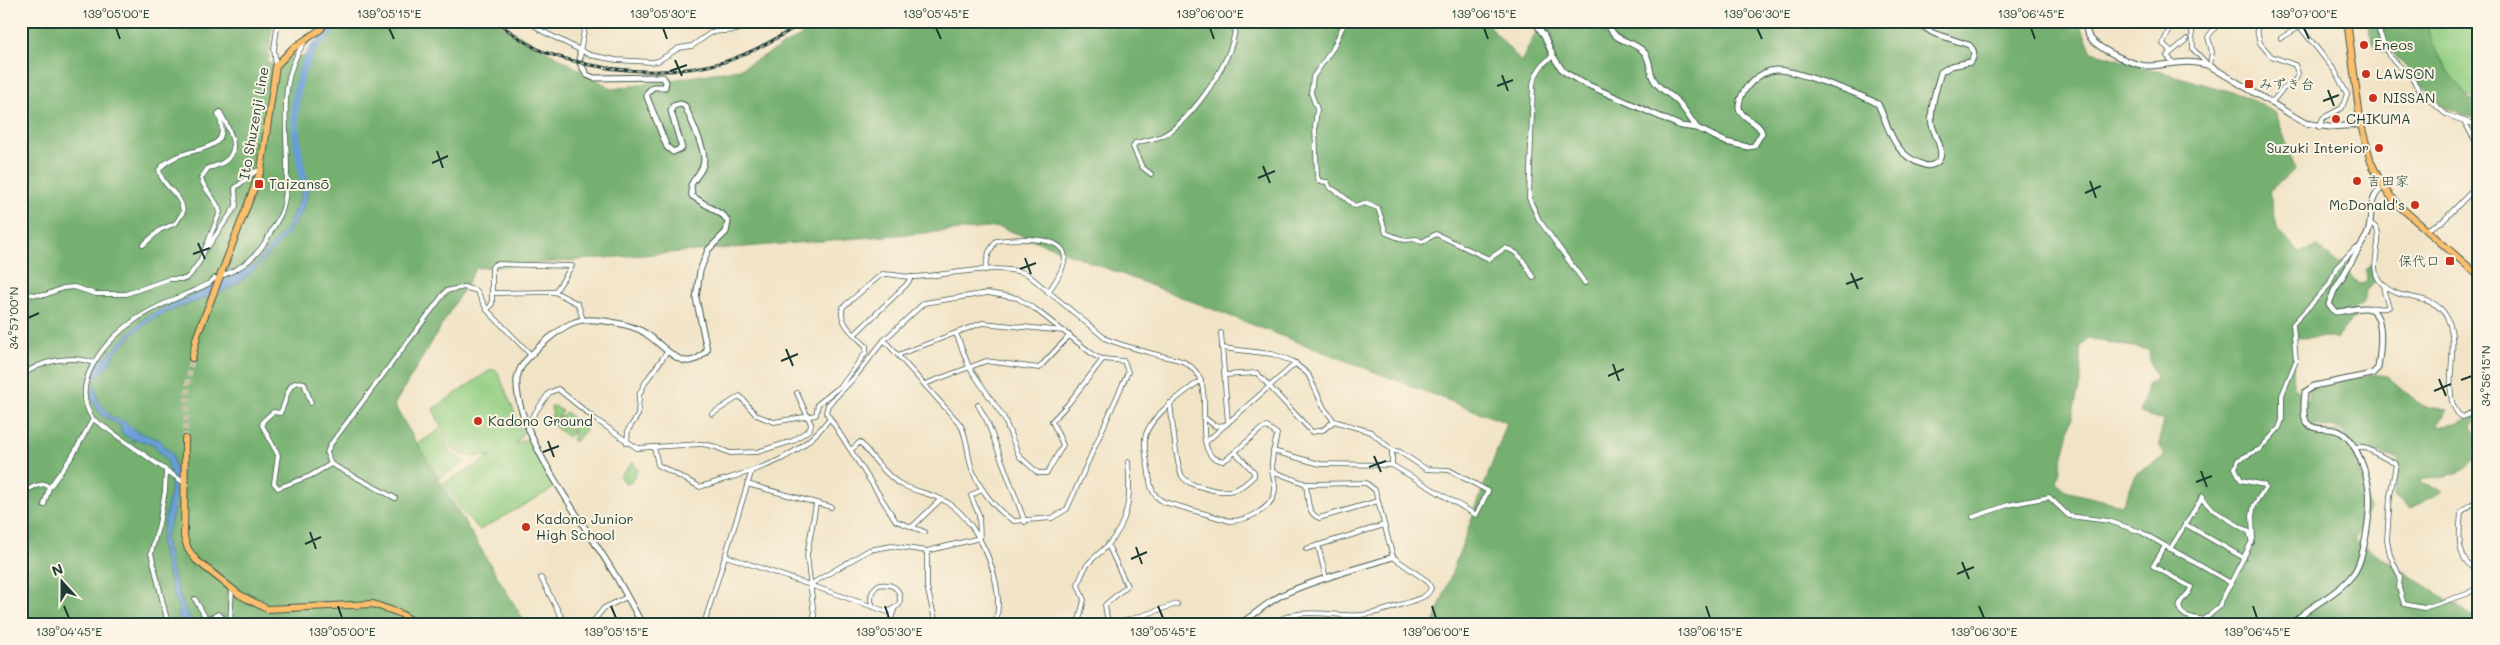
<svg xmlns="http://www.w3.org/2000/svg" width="2500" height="645" font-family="Mali,'Klee One',sans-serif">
	<rect width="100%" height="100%" fill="#fcf5e5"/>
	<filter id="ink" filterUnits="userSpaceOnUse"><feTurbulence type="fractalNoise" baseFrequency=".02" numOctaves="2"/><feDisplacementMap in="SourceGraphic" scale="10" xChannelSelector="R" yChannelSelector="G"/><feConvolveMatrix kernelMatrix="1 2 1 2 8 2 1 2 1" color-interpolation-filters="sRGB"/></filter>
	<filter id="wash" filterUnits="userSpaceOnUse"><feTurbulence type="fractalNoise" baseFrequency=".0096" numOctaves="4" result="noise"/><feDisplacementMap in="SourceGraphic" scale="20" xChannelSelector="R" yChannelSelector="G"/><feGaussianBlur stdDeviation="1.12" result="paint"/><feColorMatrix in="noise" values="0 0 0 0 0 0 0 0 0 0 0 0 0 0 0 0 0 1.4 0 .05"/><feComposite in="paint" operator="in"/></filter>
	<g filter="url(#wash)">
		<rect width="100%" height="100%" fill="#f1e3c6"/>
		<g fill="#92cd81" stroke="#58855a">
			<polygon points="2426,21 2479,21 2479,99 2463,94 2430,41"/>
			<path d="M492 369 498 372 523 433 515 445 531 436 554 488 480 530 464 514 443 483 493 456C448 462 449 444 433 409Z"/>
			<polygon points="555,406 562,411 559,415 559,422 572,431 572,434 568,437 543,417 553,416 551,407"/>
			<polygon points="566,412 586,430 575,442 572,440 574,435 572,427 560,422 561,416"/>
			<polygon points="439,430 451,453 466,462 437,479 416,445"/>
			<polygon points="633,462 638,470 631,482 626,484 620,476"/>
		</g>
		<g fill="#75b06f" stroke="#4a7652" fill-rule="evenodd">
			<path d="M21 21H273L268 64 314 54 342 21H495L613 89 740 69 828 21H1485L1521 62 1542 21H2079L2092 52 2242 95 2276 113 2295 169 2269 191 2278 231 2300 252 2318 247 2339 264 2352 254 2344 269 2359 284 2367 282 2366 270 2371 264 2375 281 2366 291 2362 305 2353 308 2359 316 2348 324 2336 339 2331 337 2294 338 2293 385 2305 398V404L2309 399V388L2372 374 2387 376 2422 406 2448 410 2437 426C2454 426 2464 423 2476 411L2479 412V418L2471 426 2479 439V457L2463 470 2445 477 2423 478 2420 483 2443 491 2410 509 2394 496 2399 459 2354 447 2340 429 2306 424 2317 433 2339 432 2359 461 2369 508 2355 540 2479 620V624H1433L1507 423 1000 227 476 268 394 405 526 624H21ZM2088 339 2150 350 2149 357 2156 379 2147 385 2140 413 2163 420 2159 446 2165 456 2137 473 2122 505 2065 491 2057 482 2081 379 2080 348Z"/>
			<path d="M2366 21H2426C2432 52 2451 75 2470 100L2479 99V120L2442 106 2390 50 2387 53 2375 48Z"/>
		</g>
		<path fill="#689ed5" stroke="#446e84" d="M298 160C326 193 290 233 266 257 256 268 246 279 232 287 204 302 172 306 146 324 135 332 124 343 115 353 112 357 111 362 108 366 104 371 99 375 95 380L98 401 112 417 126 422 136 431 160 440 172 454 179 485 172 518 165 538 173 576 184 607 191 620 190 624H180L178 615 179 610 172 590 160 543 170 492 171 477 167 461 153 444 133 439 135 442 121 433V426L101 415 91 398 95 377 92 375 97 371C96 365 98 361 102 357L104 359 139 323 151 314 255 265 287 227 300 199 304 174Z"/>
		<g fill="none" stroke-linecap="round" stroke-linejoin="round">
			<path stroke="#689ed5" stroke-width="8" d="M305 187C296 142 286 96 310 54 317 41 331 35 337 21"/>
		</g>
	</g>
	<g filter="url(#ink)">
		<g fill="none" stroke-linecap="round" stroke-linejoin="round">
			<polyline stroke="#c7c2a9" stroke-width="6" stroke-dasharray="6 3" stroke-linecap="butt" points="185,439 188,383 192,358"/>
			<defs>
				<g id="minor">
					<polyline points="529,21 542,31 590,55 616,60 652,62 658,61 679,48 692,46 712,32 737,30 753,21"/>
					<path d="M1350 21 1343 26 1333 48 1313 77 1311 93 1317 109 1315 126 1317 176 1319 181 1327 182 1330 188C1339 190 1347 201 1355 206L1364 203 1378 208 1386 233 1404 240 1417 239 1422 242 1436 234 1489 259 1505 248C1521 252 1525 264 1533 277"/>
					<polyline points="2198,21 2192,29 2193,49 2208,65"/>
					<polyline points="2255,21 2260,43 2271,56 2295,65 2298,73 2296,79 2282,90 2271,103"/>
					<polyline points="2375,21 2389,56 2411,77 2421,93 2447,115 2479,126"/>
					<polyline points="2300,27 2335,71 2347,94 2342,108 2323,118 2319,127"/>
					<polyline points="2281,38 2310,21"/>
					<polyline points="580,51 586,21"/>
					<polyline points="2171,51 2163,44 2173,21"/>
					<path d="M1553 56C1542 63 1536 71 1533 84L1529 198 1539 220 1585 283"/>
					<polyline points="2173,62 2167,56 2187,39"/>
					<polyline points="276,66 274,49 278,21"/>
					<polyline points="2210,66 2212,52 2208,37 2216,26 2226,21"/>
					<polyline points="2465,123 2479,147"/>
					<path d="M1151 174 1142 167 1133 147 1135 143C1144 141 1154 139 1162 136 1191 122 1239 54 1235 21"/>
					<path d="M2371 224C2389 231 2367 264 2379 280 2399 308 2438 286 2450 325 2457 348 2446 382 2453 405L2458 414 2463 417 2479 409"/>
					<polyline points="2426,230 2443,221 2479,184"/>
					<polyline points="207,248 236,206 235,188 256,171 261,170"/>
					<path d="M985 270 989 252 996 241C1012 239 1076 232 1063 266 1060 275 1053 285 1048 293"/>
					<path d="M221 276C245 267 259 255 271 232 275 224 281 216 283 208 296 154 270 91 304 43"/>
					<polyline points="494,293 555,292 578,304 583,320"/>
					<path d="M21 294 45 295 63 288 74 287 96 294H126L169 279H185L190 275 200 261 220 212C217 199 204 191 201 178L208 168C245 160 234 137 220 112L218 114C237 160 180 141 159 170 163 189 182 193 183 212L176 223 160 230 143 245"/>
					<path d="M2368 308C2375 306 2381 311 2389 307L2384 292 2385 286"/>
					<polyline points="487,310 492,304 492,267 495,264 572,266 555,292"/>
					<polyline points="956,333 969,367 1004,418 1019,456 1038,473 1047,473 1063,445 1052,421 1068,404 1103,359"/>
					<polyline points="1221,333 1228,423"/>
					<polyline points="855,334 906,285 912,277"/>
					<path d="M884 340 960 424C967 436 967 449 970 462 975 484 995 510 1014 521L1052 518 1067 509 1128 372 1124 361 1103 359 1095 356 1035 309 1017 298 988 293 924 303 884 340 855 377 828 405 826 412 896 521 912 527"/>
					<polyline points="1222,348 1272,354 1292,361 1308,374 1324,408 1334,421 1371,432 1392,450 1400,452 1426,469 1449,470 1488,491 1476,515 1392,465 1320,464 1273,451"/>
					<polyline points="898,355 982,323 1064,331"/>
					<polyline points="1225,375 1257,373 1312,432 1323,430 1334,421"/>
					<path d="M21 376C40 361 71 354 94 363"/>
					<polyline points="925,384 986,361 1039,368 1070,335"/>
					<path d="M311 403 304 383C285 378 288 402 280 413L273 412 263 421 262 425 278 455 274 483 278 488 310 476 331 464 327 453 330 445 446 291 464 287 477 291 487 310 531 355"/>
					<path d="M1170 403C1172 417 1176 466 1182 476 1189 486 1203 487 1213 490 1232 494 1241 489 1254 476V472L1235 452"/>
					<polyline points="978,405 987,421 1025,522"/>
					<path d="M712 414 740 396 756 415 774 422 816 415 818 404 842 385 866 352V346C856 336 837 322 843 307L882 274C893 274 903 277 914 277 945 276 999 262 1027 274L1106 339C1124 346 1143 351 1162 356 1169 358 1178 359 1184 362 1221 381 1191 436 1213 458L1223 461 1228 458 1261 429 1267 427 1277 434C1275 445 1271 457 1272 469 1272 476 1276 483 1275 489 1274 509 1246 521 1230 521L1164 502C1152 496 1150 486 1149 473 1147 462 1144 449 1145 438 1148 417 1185 392 1201 380"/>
					<polyline points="1205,418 1215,426 1225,425"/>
					<polyline points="527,424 549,393 558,389 595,419 637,448 701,444 713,446 730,453 757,452 793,441 810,429 811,424 797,393"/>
					<polyline points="1206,442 1296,363"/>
					<polyline points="627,443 628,430 638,415 639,395 646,381 668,351"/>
					<path d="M654 447 658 465 700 487C753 470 795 464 830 418"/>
					<polyline points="2354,447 2364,447 2396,464 2390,496 2387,540 2390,555 2400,577 2399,588 2404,604 2424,608 2467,594 2479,586"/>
					<path d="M851 450 860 442C871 455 883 472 897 482 912 492 934 493 950 504 981 526 1007 587 995 624"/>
					<polyline points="331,464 395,498"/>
					<polyline points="1392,465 1392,450"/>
					<polyline points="166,471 165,491 159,524 151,553 168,624"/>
					<path d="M1272 471 1306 484 1366 483 1375 490 1393 557 1427 581 1431 588C1428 597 1418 599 1409 602 1394 607 1377 614 1361 615 1333 617 1297 605 1273 624"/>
					<polyline points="2479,482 2476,491 2479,493"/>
					<path d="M186 484 93 419C68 383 105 341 135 320 156 305 184 296 208 284L215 278"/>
					<polyline points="747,484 831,507"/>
					<path d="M1306 484C1308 496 1306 513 1319 518L1378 501"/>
					<polyline points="21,493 35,486 45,484 49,488"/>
					<polyline points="2201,498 2213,510 2249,532 2252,543"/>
					<path d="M2479 499 2461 512C2459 536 2455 560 2479 571"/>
					<polyline points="44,505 49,488 73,455 93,419"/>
					<polyline points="1973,517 2008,505 2049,497 2069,516 2109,521 2141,532 2231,583"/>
					<polyline points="2185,524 2244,558"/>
					<polyline points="925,532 912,527 940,500"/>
					<polyline points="980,538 979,515 971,496 982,489"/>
					<polyline points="1108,545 1127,586 1105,605 1108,624"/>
					<polyline points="1318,545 1326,578"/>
					<path d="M2165 546 2153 566 2191 587C2190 594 2182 597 2180 604 2176 617 2196 618 2204 620"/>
					<polyline points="1306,549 1384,525"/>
					<polyline points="2170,549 2203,496"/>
					<polyline points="927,551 927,587 936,624"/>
					<path d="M726 556 888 612 899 605C903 589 893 583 878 585 871 591 869 598 873 606"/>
					<polyline points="541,578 565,624"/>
					<polyline points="811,584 869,550 892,546 927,551 980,538"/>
					<polyline points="195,599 207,620 218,614 230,623"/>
					<polyline points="230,623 232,588"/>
					<polyline points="591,624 604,608 627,597"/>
					<polyline points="704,624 751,473"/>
					<polyline points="815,624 807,555 816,504"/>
					<polyline points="889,624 894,610"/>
					<path d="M1078 624 1084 600 1078 585C1087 559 1090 563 1107 546 1130 522 1131 492 1128 462"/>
					<polyline points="1116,624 1177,604"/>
					<polyline points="2199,624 2218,608 2253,539 2252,516 2254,505 2265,488 2264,485 2241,480 2235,468 2238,460 2260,449 2279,428 2282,420 2282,395 2296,361 2293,324 2329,285 2336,268 2355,248 2359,249"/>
				</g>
				<g id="tertiary">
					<path d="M1534 21 1544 35 1553 56 1563 71 1579 81 1681 126 1697 128 1726 142 1748 147 1754 146 1762 133C1759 120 1738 119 1739 105 1741 88 1760 71 1776 70 1792 69 1863 95 1878 104 1891 131 1892 154 1924 165 1930 167 1938 164 1940 158 1944 149 1934 134 1932 125 1929 110 1937 86 1941 72L1951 66 1971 62C1975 54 1975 51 1969 45L1933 33 1915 21"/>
					<path d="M1607 21C1614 44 1629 38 1643 51 1650 57 1649 68 1652 76 1657 89 1670 93 1679 103 1686 111 1691 120 1697 128"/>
					<path d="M2083 21C2085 26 2086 31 2089 36 2097 49 2134 66 2149 66 2174 65 2183 58 2210 66L2305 123 2329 127 2361 125"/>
					<polyline points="580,58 580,51"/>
					<path d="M580 63 587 75 594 78 663 77 666 82 665 87H653L647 93V97L667 147 673 152 682 148 671 111 673 106 681 104 685 106C691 121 704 145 704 160 704 170 695 177 691 185L692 196 724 216 728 222 726 232 708 250 700 271 696 298 707 350C684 378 666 346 645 333 632 324 590 316 575 322 562 326 539 346 530 356 524 362 518 370 517 379 513 433 591 532 618 580 626 594 634 609 642 624"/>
					<path d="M1239 624C1255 615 1267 602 1284 594 1319 578 1357 569 1393 557"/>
					<path d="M2292 624C2311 604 2338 595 2354 573 2365 557 2371 510 2369 491 2367 474 2357 443 2342 433 2331 426 2314 432 2307 423 2302 416 2304 400 2305 392L2314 386 2372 374 2378 368C2380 354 2387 310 2366 308 2356 307 2345 312 2335 312L2329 304 2334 291 2367 235C2374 219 2366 199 2383 187"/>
				</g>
				<g id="primary">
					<polyline points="192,358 197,336 261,170 276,66 292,49 321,29 326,21"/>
					<polyline points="185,439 184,537 188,549 196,560 240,595 267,609 373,604 399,613 418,624"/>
				</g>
				<polyline id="trunk" points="2347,21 2361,125 2371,162 2383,187 2398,205 2479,276"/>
			</defs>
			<use href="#minor" stroke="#3e564a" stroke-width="5.5"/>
			<use href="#tertiary" stroke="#3e564a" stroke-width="7"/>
			<use href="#primary" stroke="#3e564a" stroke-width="8"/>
			<use href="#trunk" stroke="#3e564a" stroke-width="8"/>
			<use href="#minor" stroke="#fff" stroke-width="4"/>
			<use href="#tertiary" stroke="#fff" stroke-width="5"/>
			<use href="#primary" stroke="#fabe6d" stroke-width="6"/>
			<use href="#trunk" stroke="#fabe6d" stroke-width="6"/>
			<defs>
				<path id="rail" d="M495 21C510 31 527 45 544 52 598 72 667 78 724 62 753 53 780 37 805 21"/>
			</defs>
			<use href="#rail" stroke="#1f3d34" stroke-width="3"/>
			<use href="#rail" stroke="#fcf5e5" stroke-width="1" stroke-dasharray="4" stroke-linecap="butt"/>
		</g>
	</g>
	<path fill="none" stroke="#1f3d34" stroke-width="2" d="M116 28 120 39M389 28 394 39M663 28 667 39M936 28 941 39M1210 28 1214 39M1484 28 1488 39M1757 28 1762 39M2031 28 2035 39M2304 28 2309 39M675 60 682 76M670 71 687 65M1502 75 1508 91M1497 86 1513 80M2328 90 2334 106M2323 101 2339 95M437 151 443 168M432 163 448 156M1263 166 1270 183M1258 178 1275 171M2090 181 2096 198M2085 193 2101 186M198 243 205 259M193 254 210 248M1025 258 1031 274M1020 269 1036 263M1851 273 1858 289M1846 284 1863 278M28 318 39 313M786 349 793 366M781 361 798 354M1613 364 1619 381M1608 376 1624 369M2439 379 2446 396M2461 380 2472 376M2434 391 2451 384M548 441 554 457M543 452 559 446M1374 456 1381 472M1369 467 1386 461M2201 471 2207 487M2196 482 2212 476M310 532 316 549M305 544 321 537M1136 547 1142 564M1131 559 1147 552M1962 562 1969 579M1957 574 1974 567M64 606 69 618M338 606 342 618M611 606 616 618M885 606 889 618M1158 606 1163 618M1432 606 1436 618M1706 606 1710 618M1979 606 1984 618M2253 606 2257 618"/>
	<g fill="#c8321e" stroke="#fcf5e5" stroke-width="2">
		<circle cx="2364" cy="45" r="5"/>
		<circle cx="2366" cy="74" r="5"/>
		<rect x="2244" y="79" width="10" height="10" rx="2.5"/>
		<circle cx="2373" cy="98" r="5"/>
		<circle cx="2336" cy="119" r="5"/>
		<circle cx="2379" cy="148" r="5"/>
		<circle cx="2357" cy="181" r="5"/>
		<rect x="254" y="179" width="10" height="10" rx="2.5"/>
		<circle cx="2415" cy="205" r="5"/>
		<rect x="2445" y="256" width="10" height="10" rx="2.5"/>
		<circle cx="478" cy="421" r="5"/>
		<circle cx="526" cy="527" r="5"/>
	</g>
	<g text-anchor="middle" stroke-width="4" stroke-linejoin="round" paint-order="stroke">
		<g font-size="14" fill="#1f3d34" stroke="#fcf5e5" text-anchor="start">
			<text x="2374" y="50">Eneos</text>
			<text x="2376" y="79">LAWSON</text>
			<text x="2259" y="89">みずき台</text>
			<text x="2383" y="103">NISSAN</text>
			<text x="2346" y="124">CHIKUMA</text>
			<text x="2369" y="153" text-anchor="end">Suzuki Interior</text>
			<text x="2367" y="186">吉田家</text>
			<text x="269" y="189">Taizansō</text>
			<text x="2405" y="210" text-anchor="end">McDonald's</text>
			<text x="2440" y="266" text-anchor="end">保代口</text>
			<text x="488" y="426">Kadono Ground</text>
			<text x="536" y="524">Kadono Junior<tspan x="536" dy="16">High School</tspan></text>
		</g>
		<g font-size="14" fill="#1f3d34" stroke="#fcf5e5">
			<text transform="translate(254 123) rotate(-80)" y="5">Ito Shuzenji Line</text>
		</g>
	</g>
	<rect width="2500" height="645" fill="none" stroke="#fcf5e5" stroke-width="55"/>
	<g transform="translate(62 582) rotate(339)" stroke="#fcf5e5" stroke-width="4" paint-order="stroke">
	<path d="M0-4L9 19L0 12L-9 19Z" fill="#1f3d34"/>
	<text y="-8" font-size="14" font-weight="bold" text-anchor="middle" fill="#1f3d34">N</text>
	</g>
	<rect x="28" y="28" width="2444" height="590" fill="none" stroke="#1f3d34" stroke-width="2"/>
	<g font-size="12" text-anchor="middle" fill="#1f3d34">
		<text x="116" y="18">139°05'00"E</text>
		<text x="389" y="18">139°05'15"E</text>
		<text x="663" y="18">139°05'30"E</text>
		<text x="936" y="18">139°05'45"E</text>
		<text x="1210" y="18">139°06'00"E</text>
		<text x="1484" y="18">139°06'15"E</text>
		<text x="1757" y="18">139°06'30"E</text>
		<text x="2031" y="18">139°06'45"E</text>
		<text x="2304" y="18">139°07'00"E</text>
		<text transform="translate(14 318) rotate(-90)" y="4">34°57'00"N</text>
		<text transform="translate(2486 376) rotate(-90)" y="4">34°56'15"N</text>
		<text x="69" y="636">139°04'45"E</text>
		<text x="342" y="636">139°05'00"E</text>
		<text x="616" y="636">139°05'15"E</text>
		<text x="889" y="636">139°05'30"E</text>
		<text x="1163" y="636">139°05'45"E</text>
		<text x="1436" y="636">139°06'00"E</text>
		<text x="1710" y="636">139°06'15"E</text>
		<text x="1984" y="636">139°06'30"E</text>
		<text x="2257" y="636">139°06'45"E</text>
	</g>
</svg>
